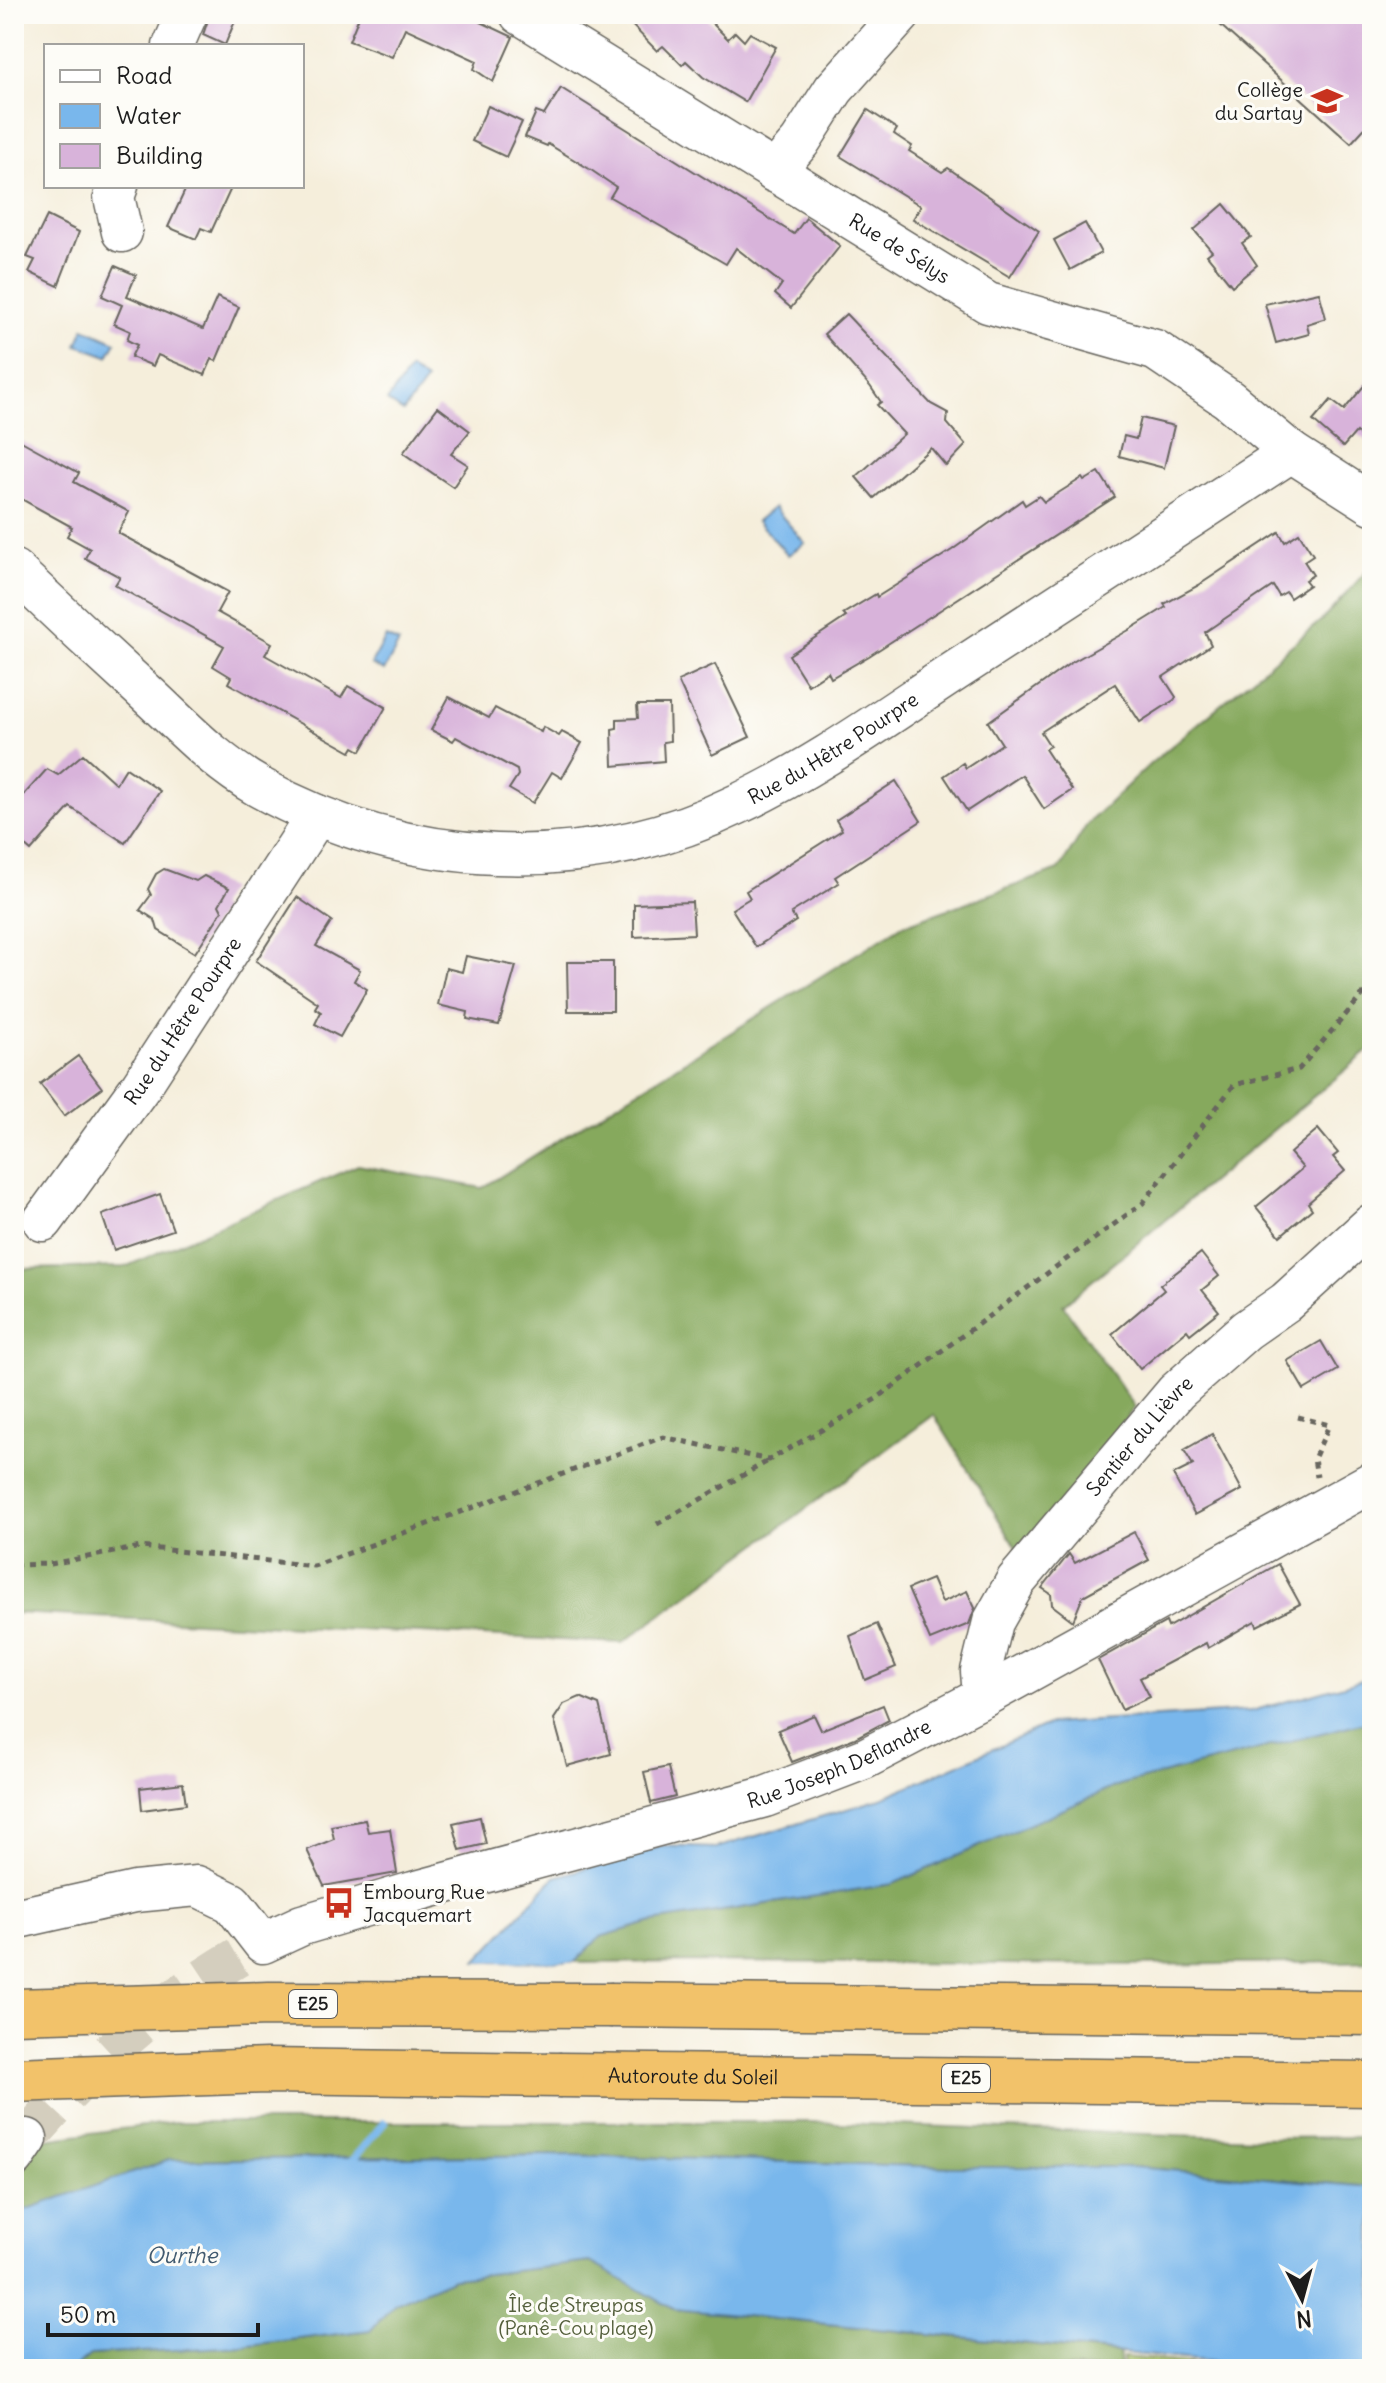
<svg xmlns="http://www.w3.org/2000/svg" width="1386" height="2383" font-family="Delius,sans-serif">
	<rect width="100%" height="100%" fill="#fdfcf7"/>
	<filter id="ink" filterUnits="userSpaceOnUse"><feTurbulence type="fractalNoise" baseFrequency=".0125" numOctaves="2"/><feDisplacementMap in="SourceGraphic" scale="16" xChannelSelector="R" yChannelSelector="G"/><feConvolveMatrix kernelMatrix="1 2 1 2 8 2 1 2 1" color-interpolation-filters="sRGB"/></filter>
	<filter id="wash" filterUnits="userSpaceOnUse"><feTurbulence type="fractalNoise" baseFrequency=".006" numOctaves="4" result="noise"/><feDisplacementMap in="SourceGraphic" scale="32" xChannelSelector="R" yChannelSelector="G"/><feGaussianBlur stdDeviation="1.8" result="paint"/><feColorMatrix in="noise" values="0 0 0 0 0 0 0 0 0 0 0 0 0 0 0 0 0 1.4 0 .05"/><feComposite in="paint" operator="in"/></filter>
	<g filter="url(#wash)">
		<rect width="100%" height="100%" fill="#f5eedb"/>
		<polygon fill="#a8c369" stroke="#627042" stroke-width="2" points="1123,2357 1248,2369 1125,2369"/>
		<g fill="#86a95d" stroke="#51623c" stroke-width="2">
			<polygon points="1372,565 1372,1048 1063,1305 1135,1407 1022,1557 934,1415 622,1643 14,1613 14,1269 125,1267 358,1165 482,1188 903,925 1059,870 1088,823 1150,764 1324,618"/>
			<path d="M1372 1720V1961C1106 1970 840 1959 574 1963L600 1937 652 1922 893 1884 1119 1785Z"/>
			<polygon points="174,2122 808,2122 1259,2138 1372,2137 1372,2187 1133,2167 952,2167 566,2155 169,2160 14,2216 14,2143"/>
			<polygon points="590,2262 674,2309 1119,2353 1122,2369 73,2369 90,2355 241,2346 371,2330 395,2303 454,2278"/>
		</g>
		<g fill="#79b7ec" stroke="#4a6a84" stroke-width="2">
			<polygon points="84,328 116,342 108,356 77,345"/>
			<polygon points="410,369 426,381 403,412 387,401"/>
			<polygon points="774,507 805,543 788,555 757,521"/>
			<polygon points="386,637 399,643 384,671 371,664"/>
			<polygon points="1372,1677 1372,1720 1119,1785 893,1884 652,1922 600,1937 574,1963 475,1962 555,1877 663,1846 716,1848 877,1800 1050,1724 1252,1711"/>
			<polygon points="566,2155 952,2167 1133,2167 1372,2187 1372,2369 1287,2369 674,2309 590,2262 454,2278 395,2303 371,2330 241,2346 90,2355 73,2369 14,2369 14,2222 22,2211 169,2160"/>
		</g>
		<polygon fill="#f5eedb" points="471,1962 580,1963 574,1967 475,1966"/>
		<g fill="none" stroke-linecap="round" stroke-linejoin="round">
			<polyline stroke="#79b7ec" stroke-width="8" points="348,2165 384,2123"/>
		</g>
		<g id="blocks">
			<g fill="#d8b3da">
				<polygon points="210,14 238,14 225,45 203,35"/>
				<polygon points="360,14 464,14 513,37 493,82 474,69 477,61 405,28 392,57 349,41"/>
				<polygon points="621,14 703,14 728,39 735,32 744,41 750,33 776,47 745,102 703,77 686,61 682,65 663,46 657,51"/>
				<polygon points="1208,14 1372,14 1372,120 1351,143"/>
				<polygon points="561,88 794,234 806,218 840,246 791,308 775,294 782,284 736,248 726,264 610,197 616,187 591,170 548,144 547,146 525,137 536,112 544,115"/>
				<polygon points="488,106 522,122 506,157 472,141"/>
				<polygon points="868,110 897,129 894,134 912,146 909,151 942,172 948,168 1039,231 1010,277 913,219 921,206 840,156"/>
				<polygon points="187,186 232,186 211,232 201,228 196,239 168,227"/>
				<polygon points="1224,204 1251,237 1242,243 1257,265 1232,286 1207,255 1212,251 1194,230"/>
				<polygon points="47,216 79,232 58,286 29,272 35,260 27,257"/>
				<polygon points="1085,223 1101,253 1070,270 1054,240"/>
				<polygon points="115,266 136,275 127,296 203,329 217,297 239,307 216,361 212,359 205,375 158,355 153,366 131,357 137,345 127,340 130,331 114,324 122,305 102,296"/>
				<polygon points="1319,292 1326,318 1307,324 1309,334 1276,343 1265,304"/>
				<polygon points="846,314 931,404 948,413 947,423 966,445 946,466 931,448 874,498 856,477 904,434 877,405 881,402 870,386 824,334"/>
				<polygon points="1372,376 1372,446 1356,432 1343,447 1313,421 1331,400 1344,410"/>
				<polygon points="438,407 470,431 451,454 468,465 453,487 403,453"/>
				<polygon points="1141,418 1174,426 1164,468 1119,456 1124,436 1136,439"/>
				<polygon points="14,437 79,473 74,482 129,512 118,533 228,592 217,612 272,643 265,655 341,698 348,686 386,707 361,751 354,747 351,752 228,683 231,677 213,666 224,646 115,585 120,577 85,558 90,549 67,536 72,527 14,495"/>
				<polygon points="1099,472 1115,497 869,656 831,678 828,672 808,685 789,655 846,617 843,614 876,594 877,597 952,550 1022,500 1025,505 1039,496 1044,502 1082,478 1084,481"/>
				<polygon points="1279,532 1285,542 1299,533 1313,555 1304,561 1313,575 1305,580 1309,585 1290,598 1286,592 1279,596 1273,586 1205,632 1211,645 1163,677 1176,697 1174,700 1140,722 1115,684 1041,732 1050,746 1045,749 1072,790 1044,809 1022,775 967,811 944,776 963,763 966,768 1002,744 988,722 1069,664 1129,630 1166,607 1164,604 1199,585"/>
				<polygon points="715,664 750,737 712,755 678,681"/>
				<polygon points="449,697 489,718 495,708 541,732 543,727 559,736 562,732 582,743 562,778 552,772 533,803 509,789 518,775 517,770 456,737 453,741 431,730"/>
				<polygon points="637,705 669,705 670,741 663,742 664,761 613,766 612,729 617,728 617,719 638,718"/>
				<polygon points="83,754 116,784 126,768 160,791 125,843 70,807 31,851 14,836 14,806 47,769 58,775"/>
				<polygon points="896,781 921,821 835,877 839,883 791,913 796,921 756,947 732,909 750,898 746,891 842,830 836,820"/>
				<polygon points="164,869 196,881 204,876 229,888 219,905 222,911 195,953 158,930 155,920 140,910 151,895 148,889 156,874"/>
				<polygon points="297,897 332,921 316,946 360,970 354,981 367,989 340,1037 315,1024 321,1012 315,1008 318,1003 256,961"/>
				<polygon points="692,902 694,934 634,937 634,904"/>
				<polygon points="466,956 516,966 499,1025 467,1019 468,1012 438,1005 446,968 462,972"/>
				<polygon points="567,962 613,962 613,1011 568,1011"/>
				<polygon points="78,1056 102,1088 64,1116 40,1084"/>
				<polygon points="1318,1129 1338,1153 1333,1157 1345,1171 1308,1203 1312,1209 1280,1236 1256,1207 1303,1168 1290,1153"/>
				<polygon points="160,1194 173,1230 114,1250 102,1215"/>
				<polygon points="1201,1253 1219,1276 1202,1290 1219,1311 1190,1334 1187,1330 1140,1369 1112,1334 1164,1290 1160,1285"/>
				<polygon points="1321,1341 1338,1370 1304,1390 1287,1361"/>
				<polygon points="1212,1434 1242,1490 1195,1515 1173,1475 1193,1465 1184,1450"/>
				<polygon points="1134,1532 1149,1560 1083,1596 1073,1621 1052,1605 1051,1594 1042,1588 1069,1554 1075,1563"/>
				<polygon points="1278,1564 1300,1604 1257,1626 1255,1621 1208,1648 1206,1643 1140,1678 1150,1697 1122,1710 1098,1660 1166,1622 1168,1627"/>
				<polygon points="932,1579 942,1602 967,1591 975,1608 969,1624 930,1640 908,1589"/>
				<polygon points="877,1624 896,1667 865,1680 850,1636"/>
				<polygon points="580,1697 599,1705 611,1754 567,1766 554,1719 564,1704"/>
				<polygon points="883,1705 889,1720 855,1738 792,1762 778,1730 814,1715 821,1730"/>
				<polygon points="668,1767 675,1797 651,1803 644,1772"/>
				<polygon points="183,1783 186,1804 142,1810 140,1788"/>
				<polygon points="480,1817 486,1844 460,1850 453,1823"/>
				<polygon points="365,1820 368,1832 390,1829 397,1873 324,1886 307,1850 334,1839 331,1826"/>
			</g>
		</g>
	</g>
	<g filter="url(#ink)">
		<use href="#blocks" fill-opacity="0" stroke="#68665f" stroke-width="2"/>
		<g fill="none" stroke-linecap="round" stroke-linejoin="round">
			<path stroke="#d4cebe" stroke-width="40" stroke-dasharray="40 20" stroke-linecap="butt" d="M27 2139C95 2060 170 1992 263 1943"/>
			<defs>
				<g id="minor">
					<path id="s1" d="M520 14 988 303 1155 350 1228 399 1291 452 1372 504"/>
					<polyline points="173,46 187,14"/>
					<polyline points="774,172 800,142 834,89 901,14"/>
					<polyline points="118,186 114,197 122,232"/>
					<path id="s2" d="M14 570C57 611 101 652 145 692 182 726 215 762 259 787 406 869 586 878 738 804 819 766 892 712 966 664 1075 593 1183 523 1291 452"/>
					<path id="s3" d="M43 1221 141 1086 317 815"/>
					<path id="s4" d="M983 1697 981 1671 993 1622 1016 1581 1176 1392 1246 1330 1286 1302 1372 1224"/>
					<path id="s5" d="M14 1919 135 1892 197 1886 232 1903 263 1943 302 1925 413 1892 765 1797 864 1759 983 1697 1372 1482"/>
					<polyline points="14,2158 27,2139"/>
				</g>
				<g id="highway">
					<polyline points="612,2005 1372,2013"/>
					<path id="s6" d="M561 2075 1372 2084"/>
				</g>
			</defs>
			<use href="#minor" stroke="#68665f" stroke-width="43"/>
			<use href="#highway" stroke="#68665f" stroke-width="47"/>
			<g stroke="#68665f" stroke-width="5" stroke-dasharray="6 6" stroke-linecap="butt">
				<polyline points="1298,1417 1329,1425 1314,1459 1317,1477"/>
				<polyline points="657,1524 768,1461"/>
				<polyline points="14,1565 50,1564 141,1547 314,1566 663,1437 769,1460 876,1399 1143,1203 1234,1085 1299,1069 1372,984"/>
			</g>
			<use href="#minor" stroke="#fff" stroke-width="40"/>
			<use href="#highway" stroke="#f2c26a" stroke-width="44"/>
			<defs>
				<g id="highway-bridge">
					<polyline points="14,2011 269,2004 612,2005"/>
					<polyline points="14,2080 267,2071 561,2075"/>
				</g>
			</defs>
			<use href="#highway-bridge" stroke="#68665f" stroke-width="47" stroke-linecap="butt"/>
			<use href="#highway-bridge" stroke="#f2c26a" stroke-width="44"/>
		</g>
	</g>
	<defs>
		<symbol id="school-bare" viewBox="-9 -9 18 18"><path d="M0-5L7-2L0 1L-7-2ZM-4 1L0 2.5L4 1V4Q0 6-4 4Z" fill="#c8321e" stroke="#fdfcf7" stroke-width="2.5" paint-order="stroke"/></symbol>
		<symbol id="bus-bare" viewBox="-9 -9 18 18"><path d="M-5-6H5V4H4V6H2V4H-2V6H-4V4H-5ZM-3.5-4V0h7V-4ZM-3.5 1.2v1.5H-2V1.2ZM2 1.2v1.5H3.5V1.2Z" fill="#c8321e" stroke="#fdfcf7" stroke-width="2.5" paint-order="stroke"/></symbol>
	</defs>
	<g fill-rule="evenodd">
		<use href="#school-bare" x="1305" y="79" width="44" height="44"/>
		<use href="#bus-bare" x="317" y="1881" width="44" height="44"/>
	</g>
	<g text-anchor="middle" stroke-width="6" stroke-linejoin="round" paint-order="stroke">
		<g fill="#fdfcf7" stroke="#605f5e" stroke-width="2">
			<rect x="289" y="1990" width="48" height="28" rx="6"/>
			<rect x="942" y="2064" width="48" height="28" rx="6"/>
		</g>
		<g font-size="18" font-weight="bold" fill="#1c1c1c">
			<text x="313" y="2010">E25</text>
			<text x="966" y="2084">E25</text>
		</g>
		<g font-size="20" fill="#1c1c1c" stroke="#fdfcf7" text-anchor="end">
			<text x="1303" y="97">Collège<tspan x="1303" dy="23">du Sartay</tspan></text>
			<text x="363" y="1899" text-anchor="start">Embourg Rue<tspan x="363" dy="23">Jacquemart</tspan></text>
		</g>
		<g font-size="20" fill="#1c1c1c" stroke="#fdfcf7">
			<text dy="7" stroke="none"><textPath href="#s1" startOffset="446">Rue de Sélys</textPath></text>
			<text dy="7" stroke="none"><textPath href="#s2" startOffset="936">Rue du Hêtre Pourpre</textPath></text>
			<text dy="7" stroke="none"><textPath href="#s3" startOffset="244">Rue du Hêtre Pourpre</textPath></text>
			<text dy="7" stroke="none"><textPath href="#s4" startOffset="314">Sentier du Lièvre</textPath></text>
			<text dy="7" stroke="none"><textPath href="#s5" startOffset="880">Rue Joseph Deflandre</textPath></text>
			<text dy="7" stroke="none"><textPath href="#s6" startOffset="132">Autoroute du Soleil</textPath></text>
		</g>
		<g font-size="20" fill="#545f3b" stroke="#fdfcf7">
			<text x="576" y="2312">Île de Streupas<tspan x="576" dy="23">(Panê-Cou plage)</tspan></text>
		</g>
		<g font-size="22" font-style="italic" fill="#415a6f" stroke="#fdfcf7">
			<text x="182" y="2263">Ourthe</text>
		</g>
	</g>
	<rect width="1386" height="2383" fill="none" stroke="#fdfcf7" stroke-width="48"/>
	<rect x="44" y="44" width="260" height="144" fill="#fdfcf7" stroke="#a3a29f" stroke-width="2"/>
	<rect x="60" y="70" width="40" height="12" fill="#ffffff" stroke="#a3a29f" stroke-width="2"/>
	<text x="116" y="84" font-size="24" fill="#1c1c1c">Road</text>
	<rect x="60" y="104" width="40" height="24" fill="#79b7ec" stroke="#a3a29f" stroke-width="2"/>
	<text x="116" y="124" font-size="24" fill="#1c1c1c">Water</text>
	<rect x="60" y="144" width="40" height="24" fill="#d8b3da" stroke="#a3a29f" stroke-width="2"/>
	<text x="116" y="164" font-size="24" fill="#1c1c1c">Building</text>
	<g transform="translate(1302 2299) rotate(174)" stroke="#fdfcf7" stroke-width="6" paint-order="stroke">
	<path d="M0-6L14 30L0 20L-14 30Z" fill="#1c1c1c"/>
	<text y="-12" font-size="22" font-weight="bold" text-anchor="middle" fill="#1c1c1c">N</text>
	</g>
	<path d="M48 2323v12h210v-12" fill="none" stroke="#1c1c1c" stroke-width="4"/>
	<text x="60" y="2323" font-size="24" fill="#1c1c1c" stroke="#fdfcf7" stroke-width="6" paint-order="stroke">50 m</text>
</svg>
